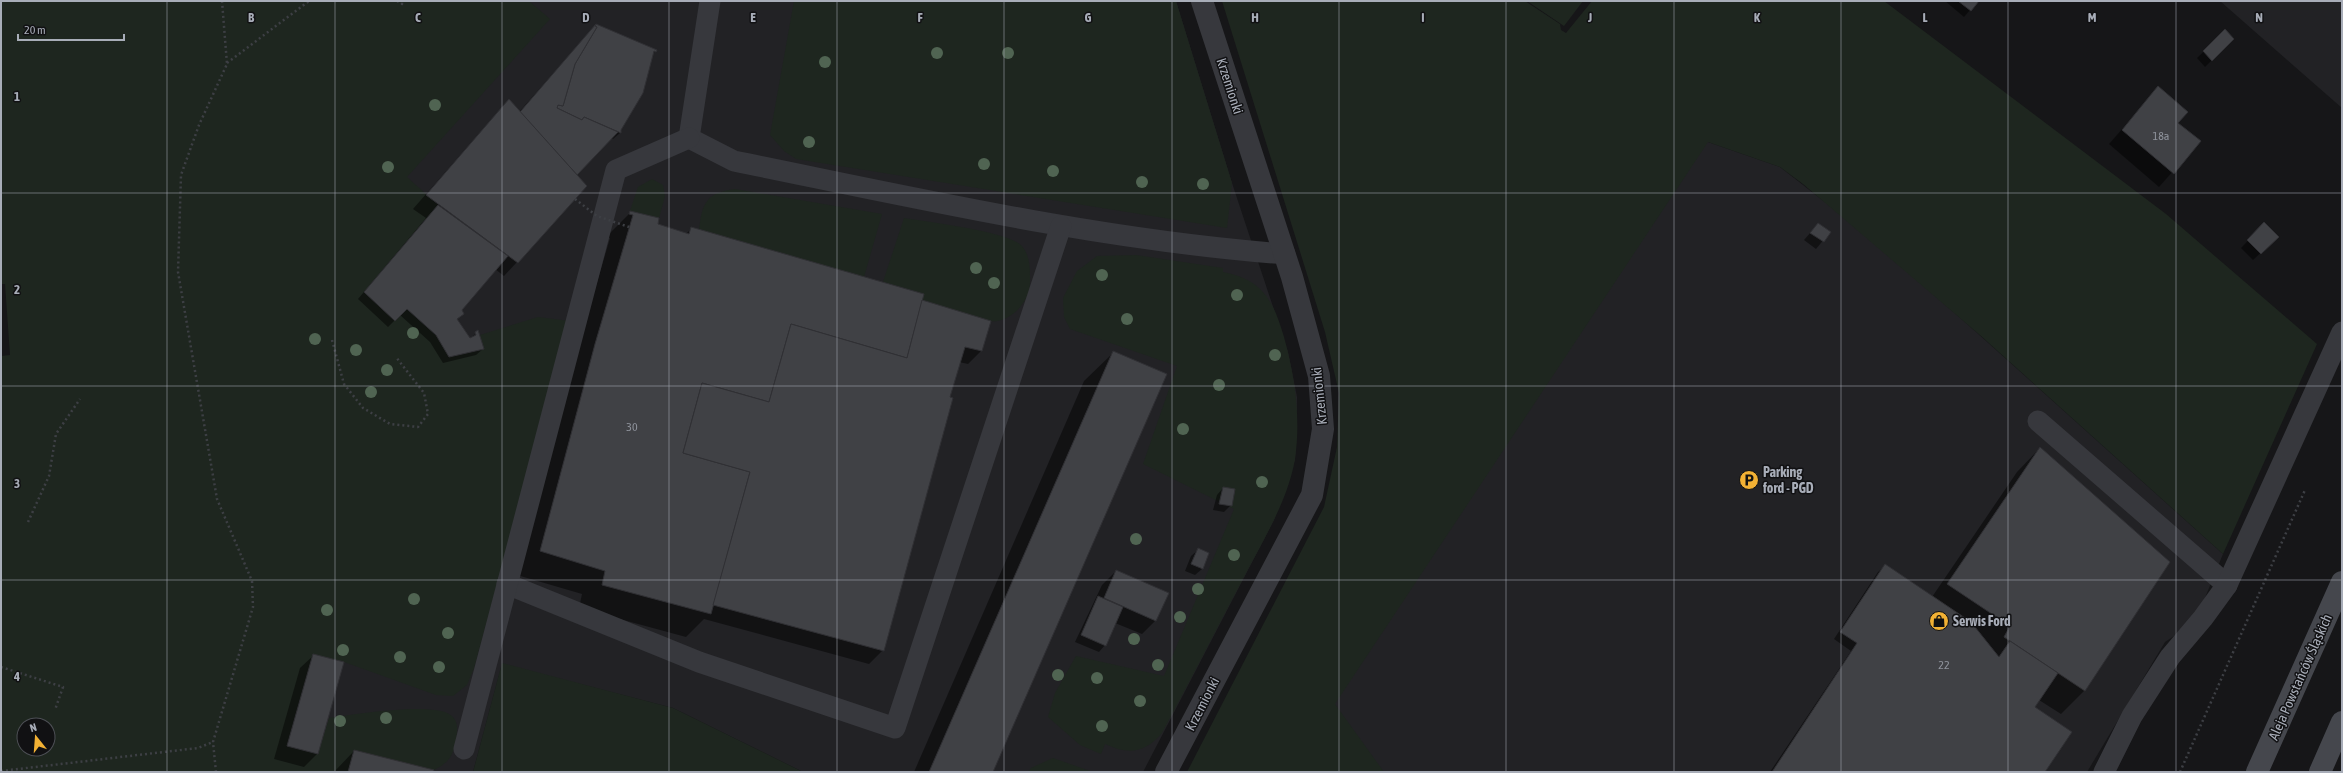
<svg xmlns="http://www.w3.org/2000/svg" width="2343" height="773" font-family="'Asap Condensed',sans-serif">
	<rect width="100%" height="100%" fill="#161618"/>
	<g fill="#222225">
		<polygon points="514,1 1176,1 1232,183 1288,352 1297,397 1297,428 1295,460 1274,520 1143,772 803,772 673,708 502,664 473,772 251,772 308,585 268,382"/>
		<polygon points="2220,1 2342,1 2342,108"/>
		<polygon points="1683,123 1708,142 1780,167 1858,228 1975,331 2223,554 2195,622 2165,642 2087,772 1365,772 1304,699"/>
	</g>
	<g fill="#1e261f" fill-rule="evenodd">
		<path d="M1 1H529L550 19 407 177 438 205 364 292 395 321 407 309 436 335 450 357 484 349 480 335 538 317 570 321 474 668 467 685 453 696 436 695 344 662 313 654 287 745 318 753 329 718C351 715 439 700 453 717 459 724 457 732 456 740 453 757 448 763 434 770L354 750 348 772H1V356L10 355 5 284H1ZM24 725H48V749H24Z"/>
		<polygon points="794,1 1176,1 1232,183 1227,228 796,159 784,151 770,135"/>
		<polygon points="1222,1 1525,1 1560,24 1561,30 1566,33 1592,1 1884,1 2166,214 2317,344 2223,554 1981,336 1803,184 1780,167 1708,142 1335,704 1384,772 1187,772 1324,507 1337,447 1339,393 1325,332"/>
		<polygon points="1527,1 1583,1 1564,26"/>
		<polygon points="652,179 663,185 665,196 659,218 630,211 638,187"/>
		<path d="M735 189 882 214 864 277 699 230C702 203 706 193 735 189Z"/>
		<path d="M904 218C927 222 1008 231 1022 246 1031 257 1030 271 1030 284 1029 303 1009 324 989 321 967 317 944 307 922 300L924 294 883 282Z"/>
		<path d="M1136 255 1223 268V272C1263 280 1273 300 1284 337 1295 377 1301 418 1295 459 1288 500 1264 539 1245 575 1217 628 1190 681 1162 733 1145 753 1129 755 1105 744L1101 754 1080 745 1048 717 1055 693 1076 656 1164 676 1234 509 1143 464 1177 366 1070 329 1064 317 1063 298 1077 271 1097 256Z"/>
		<polygon points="502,663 673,708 803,772 473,772"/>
		<polygon points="1053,758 1093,772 1028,772 1031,768"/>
	</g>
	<g fill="#0007">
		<polygon points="1945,1 1978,1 1964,17"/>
		<polygon points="596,25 655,51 652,55 620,133 613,139 611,138 575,175 517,262 504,276 495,269 461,310 463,313 456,320 469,339 478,332 483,349 476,355 443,363 430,342 400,315 388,327 358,299 426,218 413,209 496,114 509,101 519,112"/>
		<polygon points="2225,31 2233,39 2205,67 2197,58"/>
		<polygon points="2158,88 2177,123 2199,142 2159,187 2109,144"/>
		<polygon points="631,212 657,225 686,234 691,229 921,301 981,351 968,364 959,362 883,650 869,664 704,619 686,637 579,608 582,594 517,575 572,368 610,238 606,237"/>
		<polygon points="1818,224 1830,232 1816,249 1804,240"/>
		<polygon points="2264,224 2278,237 2253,260 2241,248"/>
		<polygon points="1114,352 992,772 914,772 1084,381"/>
		<polygon points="2040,448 2084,691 2061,714 2039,700 2034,707 2044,772 1770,772 1851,651 1834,639 1878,572 1885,566 1932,597 2017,472"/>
		<polygon points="1223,488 1231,505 1224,512 1213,510 1217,495"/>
		<polygon points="1198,550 1202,569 1195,575 1185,571 1191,556"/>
		<polygon points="1116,571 1155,621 1142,634 1115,623 1105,645 1099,652 1075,642 1102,585"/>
		<polygon points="314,655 318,753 304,767 274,759 300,668"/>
		<polygon points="354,751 432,772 334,772"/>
	</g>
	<g fill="#404145" stroke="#303034">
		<polygon points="1958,1 1979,1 1971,11"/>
		<polygon points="596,24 657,50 656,52 654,51 643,93 621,130 621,133 584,117 582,120 557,108 558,105 563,106 575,64 597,27 595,26"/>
		<polygon points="596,24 595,26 597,27 575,64 563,106 558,105 557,108 582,120 584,117 618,132 577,175 520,112"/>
		<polygon points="2225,29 2234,39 2212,61 2203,51"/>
		<polygon points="2158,86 2188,112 2178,123 2201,141 2174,174 2122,130"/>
		<polygon points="509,99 587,186 518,263 426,195"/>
		<polygon points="438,205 508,256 462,310 464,314 457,319 470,338 476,335 475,332 478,330 484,349 449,357 436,335 407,309 395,321 364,292"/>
		<polygon points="630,211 659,218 658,224 689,234 691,227 924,294 907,358 791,324 769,402 702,383 683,453 750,472 711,614 602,585 605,571 540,551 595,344 633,215 629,214"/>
		<polygon points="2264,222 2279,237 2261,254 2247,240"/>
		<polygon points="1818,223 1831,232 1824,242 1810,233"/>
		<polygon points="922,300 991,321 982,351 965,347 950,397 953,398 884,651 713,605 750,472 683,453 702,383 769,402 791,324 907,358"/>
		<polygon points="1113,351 1167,374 993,772 929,772"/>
		<polygon points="2040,447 2170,562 2085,691 2004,637 2010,626 1947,584"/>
		<polygon points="1223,487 1235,489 1232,506 1219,504"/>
		<polygon points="1198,548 1209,553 1203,569 1191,564"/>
		<polygon points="1885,564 1971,622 1999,657 2010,641 2058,673 2035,707 2072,732 2045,772 1772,772 1857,643 1840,632"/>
		<polygon points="1116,570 1169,593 1156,621 1104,598"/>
		<polygon points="1098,596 1123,607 1106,646 1081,635"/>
		<polygon points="313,654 344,662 318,754 287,746"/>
		<polygon points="354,750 434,770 433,772 348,772"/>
	</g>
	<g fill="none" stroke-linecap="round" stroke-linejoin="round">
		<g stroke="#3d3f44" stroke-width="2.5" stroke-dasharray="2 3" stroke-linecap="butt">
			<polyline points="397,1 402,4 402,1"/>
			<polyline points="227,63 309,1"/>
			<polyline points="332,340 344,384 363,408 390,424 418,427 428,414 424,393 396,357"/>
			<polyline points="28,522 49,476 56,434 80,399"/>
			<polyline points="1,667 63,687 55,710"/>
			<polyline points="1,771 198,748 213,742"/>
			<polyline points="216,772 213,742 253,607 252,581 217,499 178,272 181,175 199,125 227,64 222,1"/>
			<polyline points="2180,772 2305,490"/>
		</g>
		<g stroke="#37383d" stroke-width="21">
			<path d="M710 1 689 138 734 161C917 198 1099 240 1285 254"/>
			<polyline points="2038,421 2227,585"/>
			<polyline points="507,584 699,662 895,728 1061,226"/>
			<polyline points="464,749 616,170 689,138"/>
			<polyline points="2104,772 2132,716 2170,657 2203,618 2227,585 2342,332"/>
		</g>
		<polyline stroke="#37383d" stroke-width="22" points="1166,772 1312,495 1323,429 1319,376 1292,277 1202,1"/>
		<g stroke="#45474d" stroke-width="22">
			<polyline points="2257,772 2342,582"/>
			<polyline points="2320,772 2342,722"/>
		</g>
		<polyline stroke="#3d3f44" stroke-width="2.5" stroke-dasharray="2 3" stroke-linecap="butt" points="575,199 597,216 629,227"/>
	</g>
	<g fill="#506452">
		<circle cx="937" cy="53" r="6"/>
		<circle cx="1008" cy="53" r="6"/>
		<circle cx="825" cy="62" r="6"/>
		<circle cx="435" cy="105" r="6"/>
		<circle cx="809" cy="142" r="6"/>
		<circle cx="984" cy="164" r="6"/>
		<circle cx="388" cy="167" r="6"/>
		<circle cx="1053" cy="171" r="6"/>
		<circle cx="1142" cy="182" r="6"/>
		<circle cx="1203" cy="184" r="6"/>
		<circle cx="976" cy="268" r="6"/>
		<circle cx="1102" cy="275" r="6"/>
		<circle cx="994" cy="283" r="6"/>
		<circle cx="1237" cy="295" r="6"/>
		<circle cx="1127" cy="319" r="6"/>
		<circle cx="413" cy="333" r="6"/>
		<circle cx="315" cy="339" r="6"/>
		<circle cx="356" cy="350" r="6"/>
		<circle cx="1275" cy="355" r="6"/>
		<circle cx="387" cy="370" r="6"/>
		<circle cx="1219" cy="385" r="6"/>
		<circle cx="371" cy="392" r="6"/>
		<circle cx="1183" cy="429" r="6"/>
		<circle cx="1262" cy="482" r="6"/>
		<circle cx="1136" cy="539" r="6"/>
		<circle cx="1234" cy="555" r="6"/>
		<circle cx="1198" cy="589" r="6"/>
		<circle cx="414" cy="599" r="6"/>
		<circle cx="327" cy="610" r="6"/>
		<circle cx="1180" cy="617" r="6"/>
		<circle cx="448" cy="633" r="6"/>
		<circle cx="1134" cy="639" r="6"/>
		<circle cx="343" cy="650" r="6"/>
		<circle cx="400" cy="657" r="6"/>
		<circle cx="1158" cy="665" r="6"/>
		<circle cx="439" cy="667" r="6"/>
		<circle cx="1058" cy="675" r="6"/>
		<circle cx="1097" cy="678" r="6"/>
		<circle cx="1140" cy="701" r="6"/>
		<circle cx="386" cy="718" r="6"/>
		<circle cx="340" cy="721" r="6"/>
		<circle cx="1102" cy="726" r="6"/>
	</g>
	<path fill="none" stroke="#a8adb8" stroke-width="1" stroke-opacity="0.55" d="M167 1V772M335 1V772M502 1V772M669 1V772M837 1V772M1004 1V772M1172 1V772M1339 1V772M1506 1V772M1674 1V772M1841 1V772M2008 1V772M2176 1V772M1 193H2342M1 386H2342M1 580H2342"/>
	<defs>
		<symbol id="parking-disc" viewBox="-11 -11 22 22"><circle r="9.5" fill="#f2b134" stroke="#111113"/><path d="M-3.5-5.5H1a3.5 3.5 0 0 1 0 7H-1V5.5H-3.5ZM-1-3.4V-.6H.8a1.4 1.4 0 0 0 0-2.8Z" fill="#111"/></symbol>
		<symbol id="shop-disc" viewBox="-11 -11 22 22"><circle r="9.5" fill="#f2b134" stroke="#111113"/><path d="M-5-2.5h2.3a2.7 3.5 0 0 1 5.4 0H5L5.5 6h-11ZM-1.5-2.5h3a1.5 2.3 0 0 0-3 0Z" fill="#111"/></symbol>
	</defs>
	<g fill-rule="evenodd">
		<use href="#parking-disc" x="1738" y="469" width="22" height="22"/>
		<use href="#shop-disc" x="1928" y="610" width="22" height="22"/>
	</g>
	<g text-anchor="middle" stroke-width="3" stroke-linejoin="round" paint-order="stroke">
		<g font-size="12" fill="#8e929b">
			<text x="2161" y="140">18a</text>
			<text x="632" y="431">30</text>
			<text x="1944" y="669">22</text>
		</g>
		<g font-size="14" fill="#a8adb8" stroke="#111113">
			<text transform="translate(1230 86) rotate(72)" y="5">Krzemionki</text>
			<text transform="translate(1319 396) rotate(-96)" y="5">Krzemionki</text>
			<text transform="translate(2300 677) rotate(-66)" y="5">Aleja Powstańców Śląskich</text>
			<text transform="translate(1202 704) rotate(-63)" y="5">Krzemionki</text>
		</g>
		<g font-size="14" font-weight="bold" fill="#a8adb8" stroke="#111113" text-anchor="start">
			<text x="1763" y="477">Parking<tspan x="1763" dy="16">ford - PGD</tspan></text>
			<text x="1953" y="626">Serwis Ford</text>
		</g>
	</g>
	<g font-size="13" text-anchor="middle" font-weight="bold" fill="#a8adb8" stroke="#111113" stroke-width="3" stroke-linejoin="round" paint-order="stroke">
		<text x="251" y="22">B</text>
		<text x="418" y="22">C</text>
		<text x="586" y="22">D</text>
		<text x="753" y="22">E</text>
		<text x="920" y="22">F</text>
		<text x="1088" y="22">G</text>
		<text x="1255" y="22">H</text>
		<text x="1423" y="22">I</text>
		<text x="1590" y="22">J</text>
		<text x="1757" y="22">K</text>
		<text x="1925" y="22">L</text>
		<text x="2092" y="22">M</text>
		<text x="2259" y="22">N</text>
		<text x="17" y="101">1</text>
		<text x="17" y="294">2</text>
		<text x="17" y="488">3</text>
		<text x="17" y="681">4</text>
	</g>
	<rect width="2343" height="773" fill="none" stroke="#a8adb8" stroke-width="4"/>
	<g transform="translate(36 737) rotate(343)"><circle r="19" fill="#111113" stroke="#4d4f55"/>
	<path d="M0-3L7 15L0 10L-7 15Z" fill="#f2b134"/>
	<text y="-6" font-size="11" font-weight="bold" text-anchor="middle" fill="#a8adb8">N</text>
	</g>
	<path d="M18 34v6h106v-6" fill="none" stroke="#a8adb8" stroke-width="2"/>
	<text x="24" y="34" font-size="12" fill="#a8adb8" stroke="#111113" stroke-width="3" paint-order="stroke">20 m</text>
</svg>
